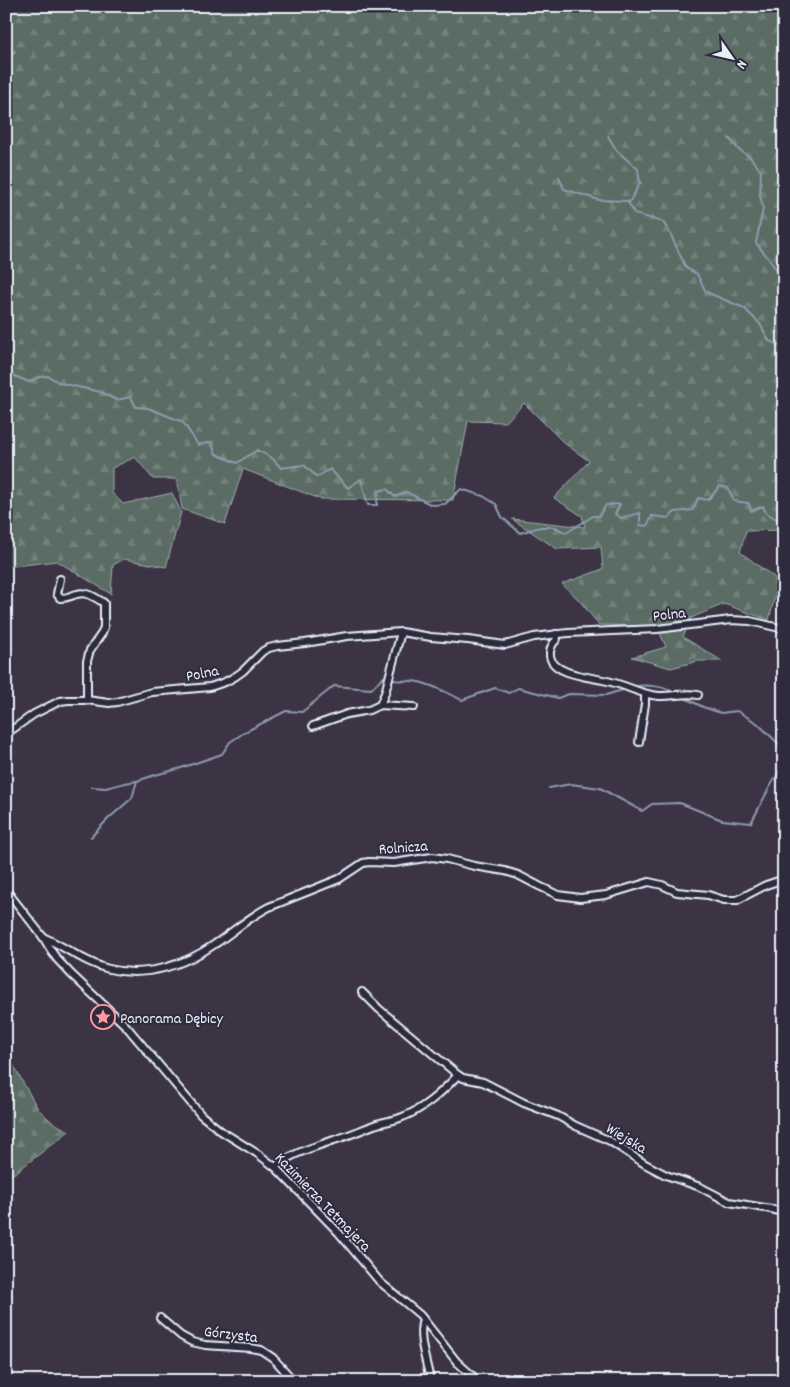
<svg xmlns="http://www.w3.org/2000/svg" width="790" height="1387" font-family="Dekko,sans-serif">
	<defs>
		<pattern id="forest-firs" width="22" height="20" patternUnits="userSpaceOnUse" patternTransform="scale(1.25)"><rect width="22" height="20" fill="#5a6c64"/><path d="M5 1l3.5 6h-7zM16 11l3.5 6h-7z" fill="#72817b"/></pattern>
	</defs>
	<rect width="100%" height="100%" fill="#3c3445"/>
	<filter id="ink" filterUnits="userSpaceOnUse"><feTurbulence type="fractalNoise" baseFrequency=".02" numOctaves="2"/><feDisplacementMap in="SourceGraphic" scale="10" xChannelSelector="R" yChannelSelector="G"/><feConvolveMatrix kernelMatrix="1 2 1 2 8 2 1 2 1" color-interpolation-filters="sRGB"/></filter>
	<g filter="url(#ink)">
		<g fill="url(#forest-firs)" stroke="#a1aeae">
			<polygon points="6,6 784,6 784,530 746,531 740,552 778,580 784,575 784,589 777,588 769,620 724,604 691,618 683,637 722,661 698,661 671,668 632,657 666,647 657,626 599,625 579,600 562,584 603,569 601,547 557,549 512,519 585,527 582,516 554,498 589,461 564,443 524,403 506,422 468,421 453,500 320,499 243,469 225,524 182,509 177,479 153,479 135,457 112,468 112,493 123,504 172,493 181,512 166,567 124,559 113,565 111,594 57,561 6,567"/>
			<polygon points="6,1052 38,1109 52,1122 69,1131 15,1173 6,1177"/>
		</g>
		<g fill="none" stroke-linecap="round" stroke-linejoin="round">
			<g stroke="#8d9bae" stroke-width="2">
				<polyline points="6,59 15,51"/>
				<polyline points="608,136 617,151 638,169 640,183 629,203"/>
				<polyline points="729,138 738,149 750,157 761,171 760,195 763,208 756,243 769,259 784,281"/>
				<polyline points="559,177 564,189 599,200 627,201 635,214 663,222 670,233 686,268 697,274 706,292 744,308 760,324 769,341 784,347"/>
				<polyline points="6,240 12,229 8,196"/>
				<polyline points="6,379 12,375 29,382 39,377 48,376 60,383 101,392 116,400 131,397 136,407 148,408 183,422 198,445 211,442 216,454 237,463 257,450 273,459 281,468 304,465 317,477 330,469 348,488 361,479 368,505 377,505 378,491 387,489 395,497 406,492 432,505 445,504 461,489 483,496 496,504 502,517 520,533 540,527 555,527 566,533 593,516 599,516 606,505 620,504 615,514 621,518 640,513 640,525 647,526 652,516 668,518 675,512 693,510 698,498 708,500 720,486 728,488 734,501 748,503 751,511 763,506 766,513 778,520 784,509"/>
				<path d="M391 679C399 682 403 680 411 681 428 682 447 693 462 700L495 688 509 693 518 688 558 698 569 694 606 695 626 689"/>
				<path d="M633 687C646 684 662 686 674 692"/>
				<polyline points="683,697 703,707 721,713 737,711 757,723 784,749"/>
				<polyline points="92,787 106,788 125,783 137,781"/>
				<path d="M549 788 571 784 600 788 642 811 652 804 680 803 722 820 751 823C762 803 770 783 784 765"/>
				<polyline points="91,837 108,819 132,798 137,781 155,775 178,769 222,754 230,742 245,732 286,711 302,712 334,686 371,689 384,677 387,678"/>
			</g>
			<defs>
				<g id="minor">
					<path d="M60 579 57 594 60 598C70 598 69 596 77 594 87 591 96 598 104 603V627L102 633 90 650 87 661V700"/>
					<path d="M556 634 557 639C552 644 549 649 550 656 553 676 596 677 611 682 628 686 642 695 659 696 672 697 685 692 698 695"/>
					<polyline points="380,705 385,693 401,632"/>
					<polyline points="313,726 347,714 369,710 380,705 414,707"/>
					<polyline points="6,734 34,714 60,701 68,700 87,700 109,703 117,702 152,692 210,687 225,682 236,676 243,671 263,651 269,648 277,646 305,643 347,636 401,632 431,637 468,640 505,645 534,637 568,633 657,629 731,620 750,621 784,629"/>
					<polyline points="639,742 645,704 645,694"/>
					<polyline points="6,890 43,937 52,952 57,959 71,974 126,1026 201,1115 221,1131 258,1154 275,1167 339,1233 380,1282 420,1315 457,1362 478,1381"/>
					<path d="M43 937C66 947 85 963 109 969 146 978 185 965 215 944 233 932 249 917 269 907L339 879 363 863 369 862 394 863 432 857 447 859 474 866 505 871 518 875 539 886 558 895 580 898 606 895 649 882 662 885 677 892 708 895 724 900H737L766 885 784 879"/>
					<polyline points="362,992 379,1009 458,1075 463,1078 483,1082 524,1103 558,1116 576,1126 610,1141 645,1164 666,1175 700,1187 729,1202 771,1209 784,1213"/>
					<path d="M275 1167C291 1153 315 1147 334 1140 348 1136 361 1130 374 1125 382 1122 392 1121 400 1118 423 1110 442 1092 458 1075"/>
					<polyline points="160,1318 181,1336 192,1342 205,1345 251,1348 261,1350 273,1358 294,1381"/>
					<path d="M423 1319C417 1339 427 1361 430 1381"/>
				</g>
			</defs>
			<use href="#minor" stroke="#e8f1f8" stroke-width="10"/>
			<use href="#minor" stroke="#2f2a3d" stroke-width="6"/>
		</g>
	</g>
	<defs>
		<symbol id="sight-ring" viewBox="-11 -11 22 22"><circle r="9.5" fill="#2f2a3d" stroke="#ff9aa2" stroke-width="1.5"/><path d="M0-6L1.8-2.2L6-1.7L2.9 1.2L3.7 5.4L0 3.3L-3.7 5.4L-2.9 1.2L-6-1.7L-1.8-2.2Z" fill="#ff9aa2"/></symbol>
	</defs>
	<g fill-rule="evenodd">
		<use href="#sight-ring" x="89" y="1003" width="28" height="28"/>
	</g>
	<g text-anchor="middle" stroke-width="4" stroke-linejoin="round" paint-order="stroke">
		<g font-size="16" fill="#e8f1f8" stroke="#2f2a3d">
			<text transform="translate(669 613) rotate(-6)" y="6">Polna</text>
			<text transform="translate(202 672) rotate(-11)" y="6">Polna</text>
			<text transform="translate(403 846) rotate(-4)" y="6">Rolnicza</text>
			<text transform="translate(627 1137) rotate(31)" y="6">Wiejska</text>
			<text transform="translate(324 1201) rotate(46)" y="6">Kazimierza Tetmajera</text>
			<text transform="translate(231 1333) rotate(7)" y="6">Górzysta</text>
		</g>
		<g font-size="16" fill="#e8f1f8" stroke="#2f2a3d" text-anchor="start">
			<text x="120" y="1023">Panorama Dębicy</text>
		</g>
	</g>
	<rect width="790" height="1387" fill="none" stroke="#2f2a3d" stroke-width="25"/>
	<rect x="12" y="12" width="765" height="1362" fill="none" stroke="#e8f1f8" stroke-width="2" filter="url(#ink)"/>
	<g transform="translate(732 58) rotate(124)" stroke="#2f2a3d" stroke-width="4" paint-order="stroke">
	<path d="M0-4L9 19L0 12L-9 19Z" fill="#e8f1f8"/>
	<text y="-8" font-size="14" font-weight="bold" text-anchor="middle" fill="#e8f1f8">N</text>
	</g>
</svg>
